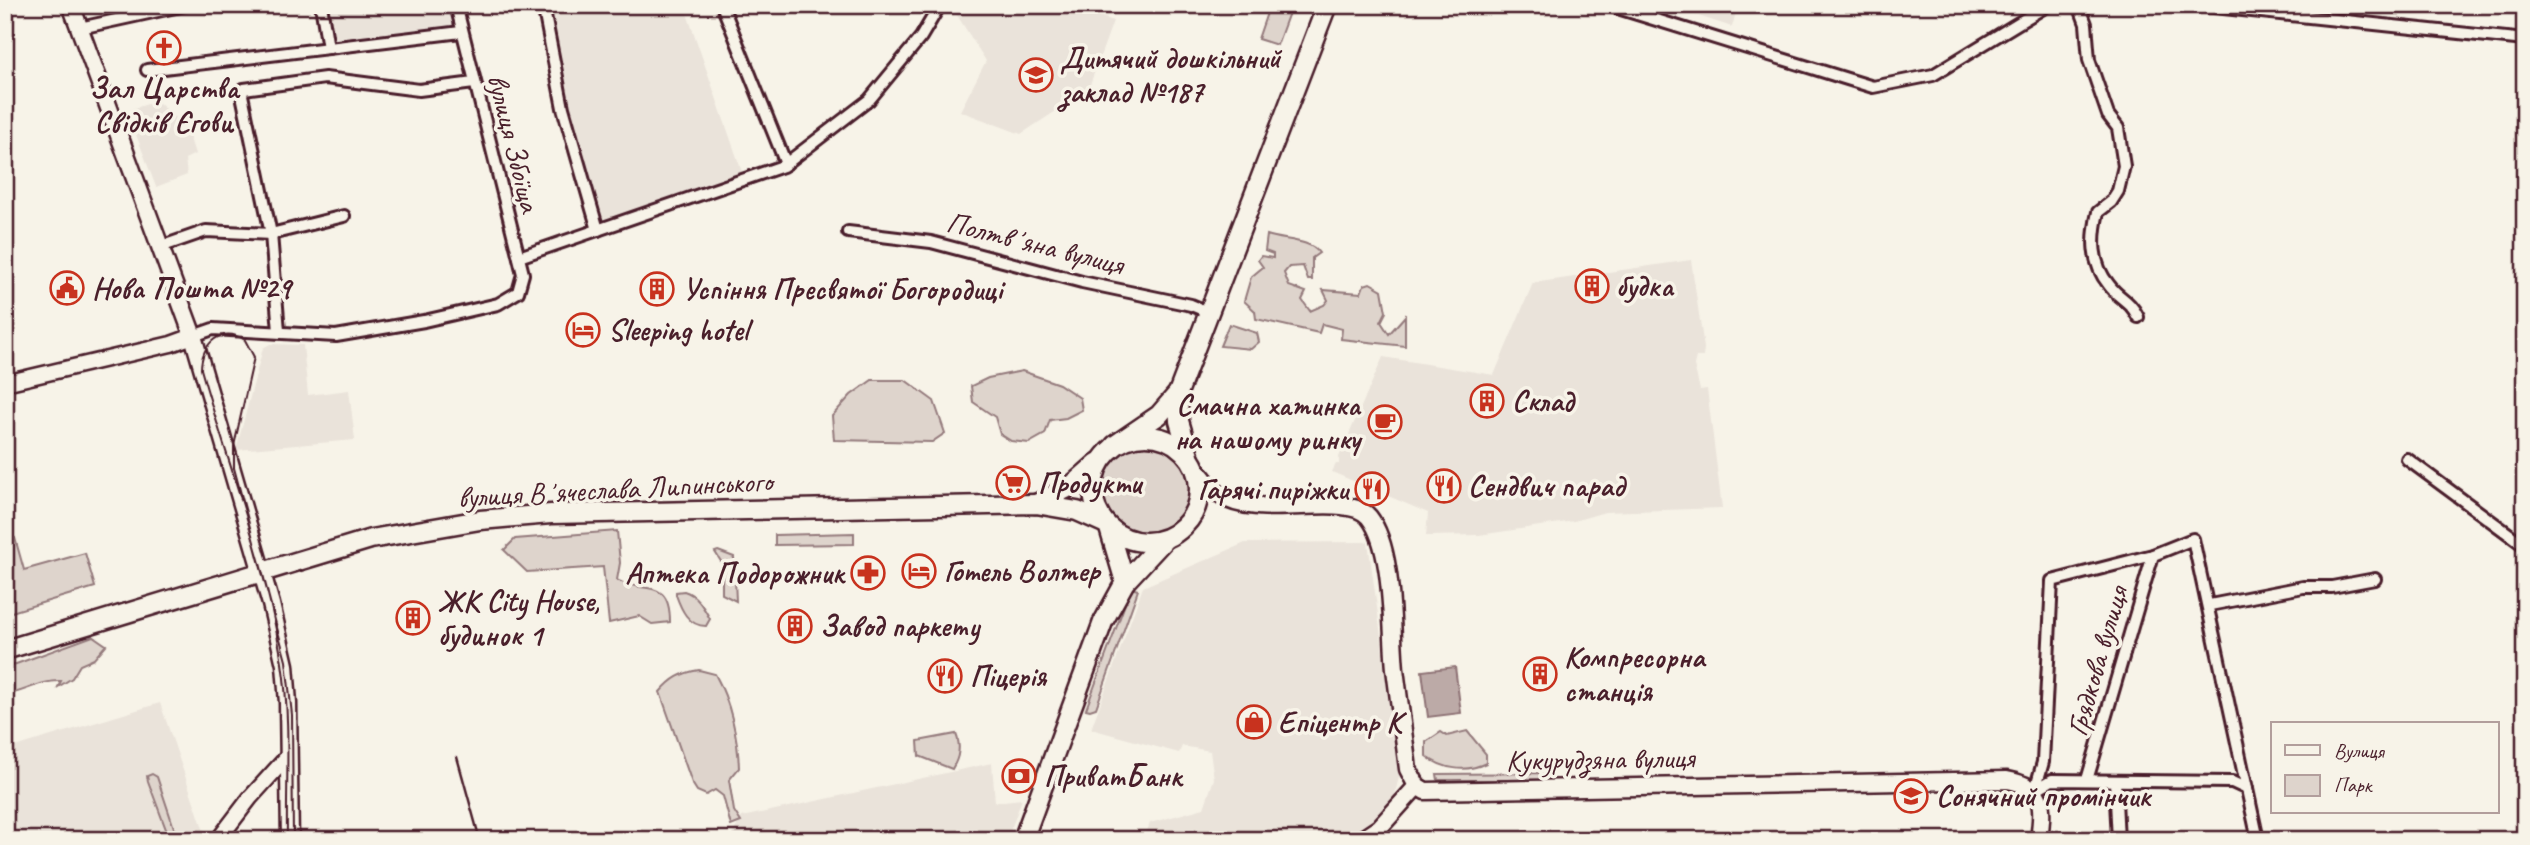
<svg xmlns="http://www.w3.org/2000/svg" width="2530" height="845" font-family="Caveat,sans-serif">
	<rect width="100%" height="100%" fill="#f7f3e8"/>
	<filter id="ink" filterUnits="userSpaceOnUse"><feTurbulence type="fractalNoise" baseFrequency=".0143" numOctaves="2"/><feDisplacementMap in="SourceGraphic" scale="14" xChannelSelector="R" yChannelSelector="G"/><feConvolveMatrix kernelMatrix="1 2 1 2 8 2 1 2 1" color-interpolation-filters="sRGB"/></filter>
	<g filter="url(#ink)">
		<g fill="#eae3da">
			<polygon points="327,5 452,5 455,31 334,46"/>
			<polygon points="548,5 684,5 742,172 601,223 563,85"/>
			<polygon points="960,5 1070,5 1113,21 1088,90 1021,134 960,111 986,61 955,12"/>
			<polygon points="1665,5 1738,5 1732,27"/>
			<polygon points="157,101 187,129 195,154 185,159 187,175 156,187 129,116 132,109"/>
			<polygon points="1691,260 1704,348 1703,357 1696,357 1694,365 1700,390 1707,389 1722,508 1605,512 1574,521 1479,535 1426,536 1428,513 1332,472 1336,464 1339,464 1339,457 1383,357 1494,375 1533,283"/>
			<polygon points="270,344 303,345 308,395 349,390 355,440 236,450 263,348"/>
			<polygon points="1368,542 1400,773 1391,810 1343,840 1144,840 1150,823 1204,808 1214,779 1210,751 1182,746 1179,753 1091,729 1143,587 1245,543"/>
			<polygon points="160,703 206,837 204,840 5,840 5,750"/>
			<polygon points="992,763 995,802 1022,799 1007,840 729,840 742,817"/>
		</g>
		<g fill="#ded4cc" stroke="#947a7c" stroke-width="2">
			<polygon points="1284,5 1291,7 1277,45 1258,39 1269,7"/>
			<path d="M1267 235C1284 241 1310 239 1319 253L1312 258V280H1308L1303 266 1289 267 1284 273 1289 286 1306 292 1302 300 1310 311 1324 305 1328 300 1323 290 1361 293 1364 285 1370 283 1382 290 1386 312 1381 322 1389 334 1405 316V346L1341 339 1342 329 1322 324 1319 333 1256 319 1255 311 1244 301 1251 277 1263 267 1258 260 1261 256 1273 258V254L1265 251Z"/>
			<polygon points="1229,324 1257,333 1259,342 1251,349 1220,346"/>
			<polygon points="1022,371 1059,384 1080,398 1082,410 1066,418 1050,420 1045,434 1029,443 1011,441 1000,434 995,417 973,402 971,386 988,378"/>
			<polygon points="872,380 905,380 934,401 945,433 932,442 834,440 832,416 851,395"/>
			<circle cx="1145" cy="490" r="46"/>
			<path d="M617 531 620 563 617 580C644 595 670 576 670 622L652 624 639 616 609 623 603 567 527 572 504 550 515 539Z"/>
			<polygon points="854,533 854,544 775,545 775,535"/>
			<polygon points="15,538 24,570 85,553 95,587 5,614 5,540"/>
			<polygon points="718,551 734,557 736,601 722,594 722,563 715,552"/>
			<polygon points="1131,588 1138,590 1096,708 1090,710 1086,709"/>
			<path d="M684 591C696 594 704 608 710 619L706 626C688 626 681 609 676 595V592Z"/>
			<path d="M93 636 106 645 94 659 80 665 72 678 58 687 61 681C41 680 25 692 5 695V668Z"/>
			<path d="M699 670 715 674C730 701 738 737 739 768L729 780 734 811 741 822 731 826 723 796 715 790 706 795 697 791 692 783 660 692C672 678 681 673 699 670Z"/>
			<path d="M1467 731 1486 754V763C1466 773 1442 769 1426 756V742L1441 732 1447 736Z"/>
			<path d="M956 734C961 746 959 758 952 769L919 756 918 741Z"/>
			<polygon points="1552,773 1553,780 1438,780 1437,774"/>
			<polygon points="152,774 157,777 178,840 170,840 148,781 147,776"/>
		</g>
		<polygon fill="#bcaaa7" stroke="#8e7275" stroke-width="2" points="1455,667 1461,713 1428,717 1422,671"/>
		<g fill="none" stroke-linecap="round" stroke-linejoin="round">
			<defs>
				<g id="minor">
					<polyline points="321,5 328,48"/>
					<polyline points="543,5 563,108 598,230"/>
					<polyline points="722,5 786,164"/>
					<polyline points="1608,5 1873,87 1933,75 2048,5"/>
					<path d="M2079 5 2086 24 2089 60 2108 115 2118 128 2124 166 2118 191 2111 202 2098 212C2092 238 2091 263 2109 285 2119 299 2129 299 2138 317"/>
					<polyline points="2195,5 2525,40"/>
					<polyline points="80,28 185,5"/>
					<polyline points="147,70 461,32"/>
					<polyline points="848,232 931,242 1082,282 1191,305 1208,312"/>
					<polyline points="160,247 206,231 271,234 344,216"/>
					<polyline points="519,257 783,166 869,100 921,37 940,5"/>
					<polyline points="279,331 271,234 242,95 244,89 325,78 419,90 474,83"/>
					<polyline points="193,336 213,329 336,336 424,321 498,304 518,292 523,274 456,5"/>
					<polyline points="2407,459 2525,546"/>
					<polyline points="2210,605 2303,587 2332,587 2375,579"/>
					<polyline points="2087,780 2153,555"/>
					<polyline points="2115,781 2118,840"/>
					<polyline points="2035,790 2043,762 2052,581 2153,555 2193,539 2258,840"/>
					<polyline points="2035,790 2052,780 2232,782 2247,789"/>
				</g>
				<g id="tertiary">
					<polyline points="5,383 171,344 193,336"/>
					<polyline points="218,840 250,798 288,756"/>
				</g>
				<g id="secondary">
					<polyline points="71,5 193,336 271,604 285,665 288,703 290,840"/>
					<path d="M1195 468C1203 477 1210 489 1220 495 1259 522 1347 490 1369 517 1394 549 1391 628 1395 669 1399 702 1404 736 1408 769L1417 786 1425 791 2007 780C2046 787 2043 806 2039 840"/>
					<polyline points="1361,840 1379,828 1417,786"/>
				</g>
				<g id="primary">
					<polyline points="1178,393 1179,421 1189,455"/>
					<circle cx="1146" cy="489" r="53"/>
					<polyline points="1115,445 1159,415 1178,393 1327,5"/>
					<polyline points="1036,504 1070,487 1097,463"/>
					<polyline points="1109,528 1125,582"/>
					<polyline points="5,650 371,539 480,520 551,514 1036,504 1077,511 1104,523"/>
					<polyline points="1023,840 1103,622 1125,582 1165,539"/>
				</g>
			</defs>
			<use href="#minor" stroke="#4a1f2b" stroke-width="16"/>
			<use href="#tertiary" stroke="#4a1f2b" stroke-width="19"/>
			<use href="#secondary" stroke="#4a1f2b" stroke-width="21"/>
			<use href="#primary" stroke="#4a1f2b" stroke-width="23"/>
			<use href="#minor" stroke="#f7f3e8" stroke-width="10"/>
			<use href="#tertiary" stroke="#f7f3e8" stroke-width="14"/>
			<use href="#secondary" stroke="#f7f3e8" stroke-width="16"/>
			<use href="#primary" stroke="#f7f3e8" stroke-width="18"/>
			<path stroke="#4a1f2b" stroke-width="2" d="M287 840C286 782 291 721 282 663 267 565 228 465 201 369 201 344 221 325 245 340L254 357 234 446V468L286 661 292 715 293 840"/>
			<polyline stroke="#4a1f2b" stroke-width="2.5" points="457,757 480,840"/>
		</g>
	</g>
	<defs>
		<symbol id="church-ring" viewBox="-11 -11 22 22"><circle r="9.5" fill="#f7f3e8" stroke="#c8321e" stroke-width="1.5"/><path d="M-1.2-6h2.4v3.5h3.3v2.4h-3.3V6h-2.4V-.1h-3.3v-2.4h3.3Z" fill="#c8321e"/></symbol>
		<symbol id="school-ring" viewBox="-11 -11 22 22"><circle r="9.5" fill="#f7f3e8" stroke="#c8321e" stroke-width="1.5"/><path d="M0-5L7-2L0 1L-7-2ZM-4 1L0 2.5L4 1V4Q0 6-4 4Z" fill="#c8321e"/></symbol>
		<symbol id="building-ring" viewBox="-11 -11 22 22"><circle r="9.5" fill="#f7f3e8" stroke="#c8321e" stroke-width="1.5"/><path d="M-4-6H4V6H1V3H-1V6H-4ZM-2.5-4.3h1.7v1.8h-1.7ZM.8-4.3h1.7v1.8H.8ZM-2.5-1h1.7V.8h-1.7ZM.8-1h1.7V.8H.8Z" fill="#c8321e"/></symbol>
		<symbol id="civic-ring" viewBox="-11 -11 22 22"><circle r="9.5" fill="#f7f3e8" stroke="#c8321e" stroke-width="1.5"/><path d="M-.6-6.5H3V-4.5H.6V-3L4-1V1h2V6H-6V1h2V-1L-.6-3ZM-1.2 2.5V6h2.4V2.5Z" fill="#c8321e"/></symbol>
		<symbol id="hotel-ring" viewBox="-11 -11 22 22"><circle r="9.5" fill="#f7f3e8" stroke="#c8321e" stroke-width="1.5"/><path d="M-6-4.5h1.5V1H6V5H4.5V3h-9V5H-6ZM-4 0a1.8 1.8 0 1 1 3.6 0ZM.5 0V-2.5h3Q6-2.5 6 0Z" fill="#c8321e"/></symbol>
		<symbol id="cafe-ring" viewBox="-11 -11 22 22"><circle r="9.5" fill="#f7f3e8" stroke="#c8321e" stroke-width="1.5"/><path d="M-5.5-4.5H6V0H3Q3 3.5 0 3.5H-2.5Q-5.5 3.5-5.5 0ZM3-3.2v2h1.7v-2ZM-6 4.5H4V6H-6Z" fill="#c8321e"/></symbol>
		<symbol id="supermarket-ring" viewBox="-11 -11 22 22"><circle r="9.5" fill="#f7f3e8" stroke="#c8321e" stroke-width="1.5"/><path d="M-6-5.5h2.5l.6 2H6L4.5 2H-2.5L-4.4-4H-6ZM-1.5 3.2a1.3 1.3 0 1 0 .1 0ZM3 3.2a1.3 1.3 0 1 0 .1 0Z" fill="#c8321e"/></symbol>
		<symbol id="restaurant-ring" viewBox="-11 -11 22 22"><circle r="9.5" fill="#f7f3e8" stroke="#c8321e" stroke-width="1.5"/><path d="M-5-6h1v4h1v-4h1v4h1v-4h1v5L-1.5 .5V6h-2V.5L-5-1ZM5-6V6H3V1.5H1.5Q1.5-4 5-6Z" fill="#c8321e"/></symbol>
		<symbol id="pharmacy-ring" viewBox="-11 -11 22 22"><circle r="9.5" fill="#f7f3e8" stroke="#c8321e" stroke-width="1.5"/><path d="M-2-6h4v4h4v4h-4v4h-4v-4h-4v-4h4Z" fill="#c8321e"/></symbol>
		<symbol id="shop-ring" viewBox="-11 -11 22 22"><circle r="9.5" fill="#f7f3e8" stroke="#c8321e" stroke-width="1.5"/><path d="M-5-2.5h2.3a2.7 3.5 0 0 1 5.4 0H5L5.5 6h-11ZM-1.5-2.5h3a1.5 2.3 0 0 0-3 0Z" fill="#c8321e"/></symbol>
		<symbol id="bank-ring" viewBox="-11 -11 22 22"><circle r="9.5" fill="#f7f3e8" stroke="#c8321e" stroke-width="1.5"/><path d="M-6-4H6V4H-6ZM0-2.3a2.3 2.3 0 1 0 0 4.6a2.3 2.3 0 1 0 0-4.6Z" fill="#c8321e"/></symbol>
	</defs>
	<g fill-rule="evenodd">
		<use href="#church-ring" x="145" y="29" width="38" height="38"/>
		<use href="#school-ring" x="1017" y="56" width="38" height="38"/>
		<use href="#building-ring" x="1573" y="267" width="38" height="38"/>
		<use href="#civic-ring" x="48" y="269" width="38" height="38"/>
		<use href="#building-ring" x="638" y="270" width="38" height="38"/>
		<use href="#hotel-ring" x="564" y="311" width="38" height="38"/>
		<use href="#building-ring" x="1468" y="382" width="38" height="38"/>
		<use href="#cafe-ring" x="1366" y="403" width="38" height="38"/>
		<use href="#supermarket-ring" x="994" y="464" width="38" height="38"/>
		<use href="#restaurant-ring" x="1425" y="467" width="38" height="38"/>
		<use href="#restaurant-ring" x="1353" y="470" width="38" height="38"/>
		<use href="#hotel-ring" x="900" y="552" width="38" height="38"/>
		<use href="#pharmacy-ring" x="849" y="554" width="38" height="38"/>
		<use href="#building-ring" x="394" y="599" width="38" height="38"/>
		<use href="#building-ring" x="776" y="607" width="38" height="38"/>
		<use href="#building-ring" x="1521" y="655" width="38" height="38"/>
		<use href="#restaurant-ring" x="926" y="657" width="38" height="38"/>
		<use href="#shop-ring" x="1235" y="703" width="38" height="38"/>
		<use href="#bank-ring" x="1000" y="757" width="38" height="38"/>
		<use href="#school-ring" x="1892" y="777" width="38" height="38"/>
	</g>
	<g text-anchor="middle" stroke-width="7" stroke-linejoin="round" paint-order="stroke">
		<g font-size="30" font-weight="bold" fill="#4a1f2b" stroke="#f7f3e8" text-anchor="start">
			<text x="1060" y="68">Дитячий дошкільний<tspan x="1060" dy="34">заклад №187</tspan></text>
			<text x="164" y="98" text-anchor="middle">Зал Царства<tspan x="164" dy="34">Свідків Єгови</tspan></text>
			<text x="1616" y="296">будка</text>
			<text x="92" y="298">Нова Пошта №29</text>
			<text x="682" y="299">Успіння Пресвятої Богородиці</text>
			<text x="608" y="340">Sleeping hotel</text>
			<text x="1512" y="411">Склад</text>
			<text x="1360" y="415" text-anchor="end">Смачна хатинка<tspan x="1360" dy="34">на нашому ринку</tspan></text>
			<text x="1038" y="493">Продукти</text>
			<text x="1468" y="496">Сендвич парад</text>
			<text x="1348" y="499" text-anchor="end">Гарячі пиріжки</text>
			<text x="944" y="581">Готель Волтер</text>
			<text x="844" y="583" text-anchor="end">Аптека Подорожник</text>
			<text x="438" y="611">ЖК City House,<tspan x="438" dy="34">будинок 1</tspan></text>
			<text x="820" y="636">Завод паркету</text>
			<text x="1564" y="667">Компресорна<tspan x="1564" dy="34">станція</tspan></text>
			<text x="970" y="686">Піцерія</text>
			<text x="1278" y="732">Епіцентр К</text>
			<text x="1044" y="786">ПриватБанк</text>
			<text x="1936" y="806">Сонячний промінчик</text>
		</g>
		<g font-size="30" fill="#4a1f2b" stroke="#f7f3e8">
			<text transform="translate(514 143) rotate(76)" y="10">вулиця Збоїща</text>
			<text transform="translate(1035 243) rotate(14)" y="10">Полтвʼяна вулиця</text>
			<text transform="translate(615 489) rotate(-3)" y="10">вулиця Вʼячеслава Липинського</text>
			<text transform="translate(2097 661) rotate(-74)" y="10">Грядкова вулиця</text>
			<text transform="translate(1600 759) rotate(-1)" y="10">Кукурудзяна вулиця</text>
		</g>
	</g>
	<rect width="2530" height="845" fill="none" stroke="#f7f3e8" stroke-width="28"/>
	<rect x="14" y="14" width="2502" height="817" fill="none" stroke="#4a1f2b" stroke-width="2.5" filter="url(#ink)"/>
	<rect x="2271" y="722" width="228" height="91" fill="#f7f3e8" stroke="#b29e9c" stroke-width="2"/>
	<rect x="2285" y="745" width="35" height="10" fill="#f7f3e8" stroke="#b29e9c" stroke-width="2"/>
	<text x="2334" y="758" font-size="21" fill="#4a1f2b">Вулиця</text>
	<rect x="2285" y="775" width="35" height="21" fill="#ded4cc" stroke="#b29e9c" stroke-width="2"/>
	<text x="2334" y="792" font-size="21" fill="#4a1f2b">Парк</text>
</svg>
